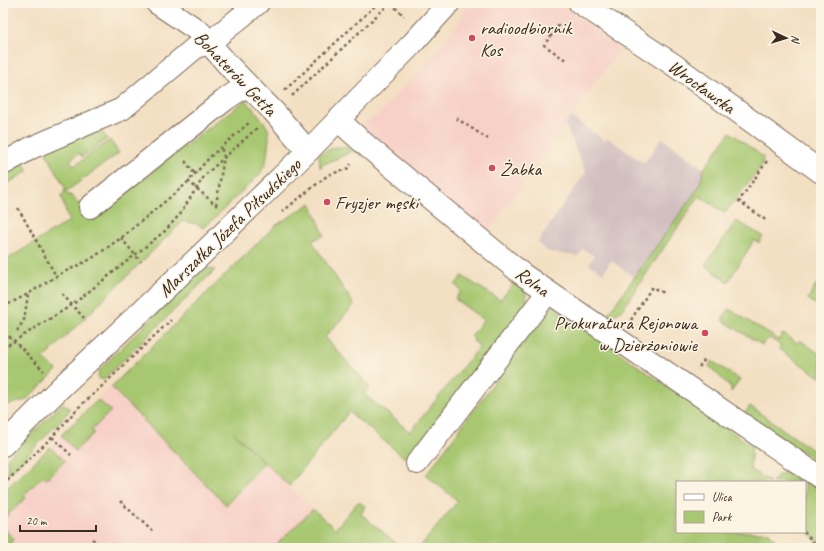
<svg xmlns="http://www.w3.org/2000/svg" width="824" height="551" font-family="Caveat,sans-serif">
	<rect width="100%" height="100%" fill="#fcf5e5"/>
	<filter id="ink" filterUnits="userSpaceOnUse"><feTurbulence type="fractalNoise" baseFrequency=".025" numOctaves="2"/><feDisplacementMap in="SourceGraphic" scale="8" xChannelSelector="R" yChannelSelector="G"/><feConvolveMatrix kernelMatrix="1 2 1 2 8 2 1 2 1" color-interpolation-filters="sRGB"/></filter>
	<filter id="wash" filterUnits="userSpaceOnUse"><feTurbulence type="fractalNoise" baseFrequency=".012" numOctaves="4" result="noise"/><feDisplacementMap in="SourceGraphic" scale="16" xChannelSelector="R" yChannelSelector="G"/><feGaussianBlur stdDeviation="0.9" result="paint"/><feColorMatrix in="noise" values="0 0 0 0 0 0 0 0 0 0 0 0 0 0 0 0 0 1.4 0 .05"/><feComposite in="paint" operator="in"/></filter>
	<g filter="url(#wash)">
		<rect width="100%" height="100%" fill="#f3dfc2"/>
		<g fill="#f7d1c7">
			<polygon points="469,3 558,3 620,48 613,60 599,77 499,217 483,236 365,133 363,123 375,117 413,78 447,39 458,24"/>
			<polygon points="148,351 264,463 354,548 3,548 3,492"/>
		</g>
		<polygon fill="#d2bfc0" points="571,117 605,141 607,138 644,163 662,138 704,169 699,187 634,277 611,261 603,273 589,264 594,256 583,249 578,256 548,252 537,243 586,172 565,124"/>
		<g fill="#a7c871" stroke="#717948">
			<polygon points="246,100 264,122 268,129 269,139 266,162 260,174 204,228 197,224 183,221 43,359 57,370 26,400 3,406 3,262 69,221 61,196 64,193 65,188 45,150 98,126 107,139 82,157 79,153 70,160 74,166 110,140 119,153 64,193 72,196 94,220 177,152"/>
			<polygon points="730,132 763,157 762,165 725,213 699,196 625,305 620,312 605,318 699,187 704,169"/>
			<polygon points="335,147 345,147 353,151 324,164 320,168 319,154"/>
			<polygon points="21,159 28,171 3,186 3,167"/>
			<polygon points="311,203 324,235 312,241 354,305 325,337 370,387 364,394 410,432 480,346 473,341 474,339 471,336 484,320 455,299 461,291 455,285 462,276 500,300 517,280 524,284 527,301 524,313 460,398 405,458 349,412 289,486 234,433 264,463 226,505 111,387 275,226"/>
			<polygon points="736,221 763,236 759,243 754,240 728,282 705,265"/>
			<polygon points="204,267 215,270 103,380 98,378 99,370"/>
			<polygon points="821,277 821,308 808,299"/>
			<polygon points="551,305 752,446 750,469 770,482 677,482 677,532 770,532 769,533 781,546 780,548 419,548 458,501 426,475"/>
			<polygon points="729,309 779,340 782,334 786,335 797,343 800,340 821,355 821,378 779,349 781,345 769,338 762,345 722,320"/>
			<polygon points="712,361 740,380 731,392 731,386 729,386 709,366"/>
			<polygon points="98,400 111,411 92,430 94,433 75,451 61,435"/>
			<polygon points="63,403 69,408 68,413 8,475 7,458"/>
			<polygon points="750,406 821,456 821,464 745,413"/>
			<polygon points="50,447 65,461 46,479 43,476 24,495 26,498 3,519 3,492"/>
			<polygon points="791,469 821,493 821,546 805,530 805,482 772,482 777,476"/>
			<polygon points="358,502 365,506 361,514 402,548 273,548 313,509 335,529"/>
			<polygon points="3,528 14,539 8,546 9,548 3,548"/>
		</g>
	</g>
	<g filter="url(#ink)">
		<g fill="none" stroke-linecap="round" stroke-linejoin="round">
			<defs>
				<g id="minor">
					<polyline points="157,3 200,32 209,43 230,67 274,112 308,151"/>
					<polyline points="580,3 674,65 821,172"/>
					<polyline points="338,120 367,146 522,274 821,478"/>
					<polyline points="3,164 31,148 122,109 196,47 209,43 258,3"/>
					<polyline points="90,207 226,99 247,85"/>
					<polyline points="3,445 60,388 203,253 308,151 412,44 449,3"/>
					<polyline points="417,463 548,292"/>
				</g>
			</defs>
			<use href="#minor" stroke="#7b6957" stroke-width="24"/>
			<g stroke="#7b6957" stroke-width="2.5" stroke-dasharray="3 3" stroke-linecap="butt">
				<polyline points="391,3 404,16"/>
				<polyline points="559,25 544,45 567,61"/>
				<polyline points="285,90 378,3"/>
				<polyline points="292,96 390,3"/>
				<polyline points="456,118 488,139"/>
				<polyline points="185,161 195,174"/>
				<polyline points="767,161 739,201 767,221"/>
				<polyline points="188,181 217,206"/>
				<polyline points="216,205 224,157 221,147"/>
				<polyline points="18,208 56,276"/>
				<polyline points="282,212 328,175 347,169 351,164"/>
				<polyline points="121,238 141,262"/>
				<polyline points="62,294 84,318"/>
				<polyline points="3,307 28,294 58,275 91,259 121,238 186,184 210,157 250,122"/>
				<polyline points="631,320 652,287 663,293"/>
				<polyline points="17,331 24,320 28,295"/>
				<polyline points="9,336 44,371"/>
				<polyline points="3,348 72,305 165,231 180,214 205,175 257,128"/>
				<polyline points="699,367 706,358"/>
				<polyline points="52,437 71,455"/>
				<polyline points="3,485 52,437 79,407 99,389 171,320"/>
				<polyline points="120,501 152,531"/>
				<polyline points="804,532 819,548"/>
				<polyline points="92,539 105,548"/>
			</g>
			<use href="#minor" stroke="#fff" stroke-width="22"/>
		</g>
	</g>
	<g fill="#d1495b" stroke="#fcf5e5" stroke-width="1.5">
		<circle cx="472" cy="38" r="4"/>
		<circle cx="492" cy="168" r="4"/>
		<circle cx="327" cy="202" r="4"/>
		<circle cx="705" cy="333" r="4"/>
	</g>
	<g text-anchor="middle" stroke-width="3" stroke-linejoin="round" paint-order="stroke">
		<g font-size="19" fill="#3b2a1e" stroke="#fcf5e5" text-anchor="start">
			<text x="480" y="34">radioodbiornik<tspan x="480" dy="22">Kos</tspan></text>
			<text x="500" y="175">Żabka</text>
			<text x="335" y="209">Fryzjer męski</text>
			<text x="697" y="329" text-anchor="end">Prokuratura Rejonowa<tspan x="697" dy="22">w Dzierżoniowie</tspan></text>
		</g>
		<g font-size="19" fill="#3b2a1e" stroke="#fcf5e5">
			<text transform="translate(236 73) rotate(46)" y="7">Bohaterów Getta</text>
			<text transform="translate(702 86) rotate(36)" y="7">Wrocławska</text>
			<text transform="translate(229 227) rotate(-44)" y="7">Marszałka Józefa Piłsudskiego</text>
			<text transform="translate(533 281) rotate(36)" y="7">Rolna</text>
		</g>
	</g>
	<rect width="824" height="551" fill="none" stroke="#fcf5e5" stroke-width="16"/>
	<rect x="676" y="481" width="130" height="52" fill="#fcf5e5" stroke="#afa495"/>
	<rect x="684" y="494" width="20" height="6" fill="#ffffff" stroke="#afa495"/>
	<text x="712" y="501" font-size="12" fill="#3b2a1e">Ulica</text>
	<rect x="684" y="511" width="20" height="12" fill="#a7c871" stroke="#afa495"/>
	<text x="712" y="521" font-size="12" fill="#3b2a1e">Park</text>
	<g transform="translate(786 38) rotate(94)" stroke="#fcf5e5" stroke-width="3" paint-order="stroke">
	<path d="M0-3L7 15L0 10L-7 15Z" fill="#3b2a1e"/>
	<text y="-6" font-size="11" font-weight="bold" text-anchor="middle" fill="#3b2a1e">N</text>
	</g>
	<path d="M20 525v6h76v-6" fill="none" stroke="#3b2a1e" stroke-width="2"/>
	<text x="26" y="525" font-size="12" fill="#3b2a1e" stroke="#fcf5e5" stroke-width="3" paint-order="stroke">20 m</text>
</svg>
